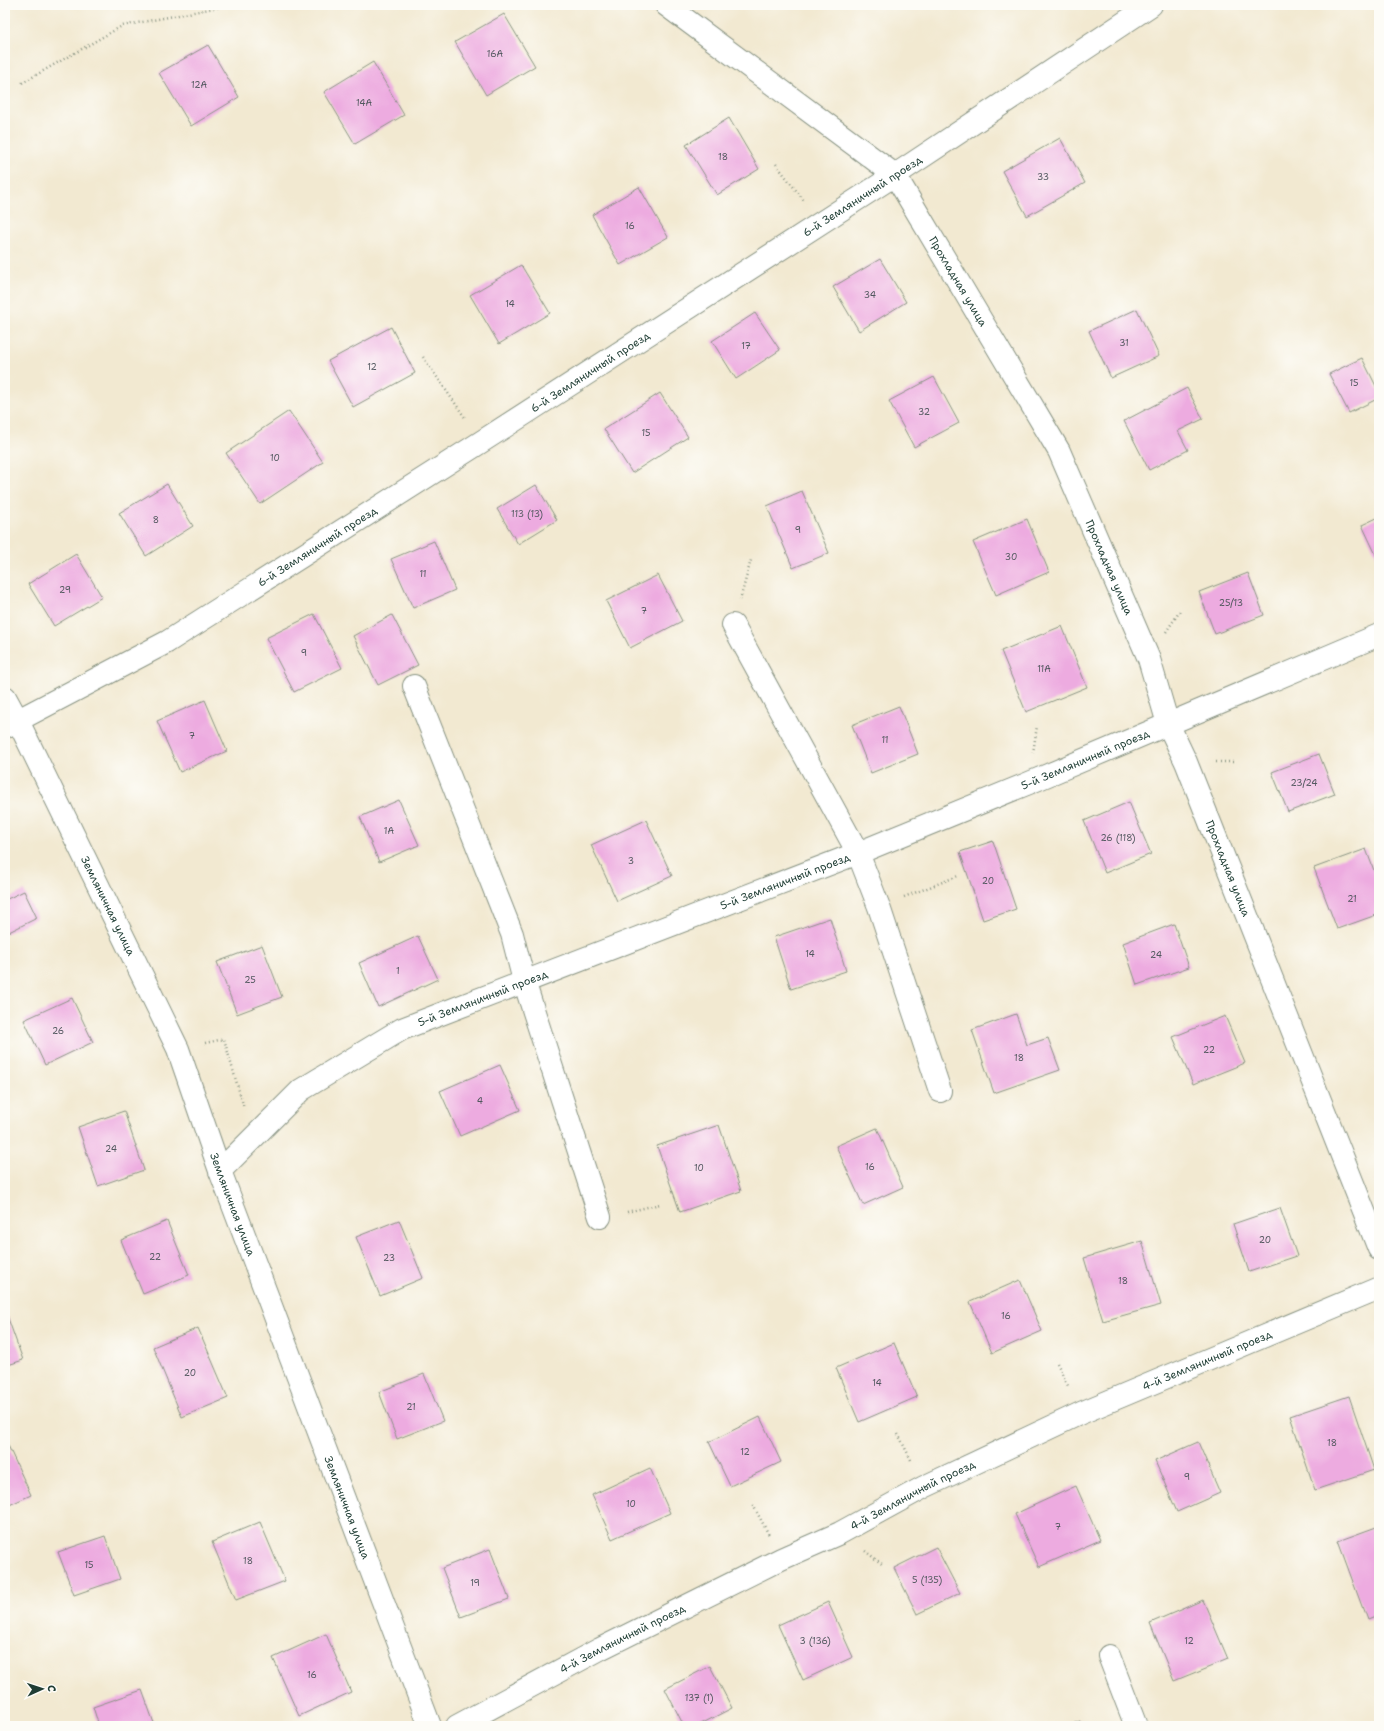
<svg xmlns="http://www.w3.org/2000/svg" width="1384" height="1731" font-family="'Shantell Sans',sans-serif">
	<rect width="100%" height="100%" fill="#fdfcf7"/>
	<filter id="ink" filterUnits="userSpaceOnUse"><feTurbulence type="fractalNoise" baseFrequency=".025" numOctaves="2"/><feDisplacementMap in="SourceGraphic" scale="8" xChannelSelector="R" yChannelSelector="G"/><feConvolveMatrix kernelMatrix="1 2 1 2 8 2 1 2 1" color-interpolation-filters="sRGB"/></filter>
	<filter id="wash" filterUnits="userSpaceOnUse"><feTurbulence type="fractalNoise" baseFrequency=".012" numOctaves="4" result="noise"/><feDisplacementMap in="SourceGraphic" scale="16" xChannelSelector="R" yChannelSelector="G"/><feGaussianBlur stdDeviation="0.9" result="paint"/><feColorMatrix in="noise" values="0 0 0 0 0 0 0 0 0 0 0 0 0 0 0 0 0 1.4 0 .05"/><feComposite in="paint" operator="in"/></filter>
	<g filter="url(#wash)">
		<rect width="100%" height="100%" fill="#f2e9d1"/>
		<g id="blocks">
			<g fill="#edabe0">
				<polygon points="504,14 535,66 486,95 455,42"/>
				<polygon points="208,45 239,97 191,126 159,73"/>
				<polygon points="373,62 404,115 355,144 324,92"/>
				<polygon points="729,118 759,169 717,195 686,145"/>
				<polygon points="1060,138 1085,183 1027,216 1002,171"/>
				<polygon points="639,187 668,237 620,265 592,215"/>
				<polygon points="880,259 906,302 859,331 833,287"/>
				<polygon points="521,265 550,313 499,344 470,295"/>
				<polygon points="1137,309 1159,356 1111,378 1089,331"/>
				<polygon points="755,313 780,350 736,379 712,341"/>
				<polygon points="391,327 415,373 353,407 328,361"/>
				<polygon points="1362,358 1379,392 1379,398 1349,413 1329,374"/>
				<polygon points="934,377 959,423 914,447 889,401"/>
				<polygon points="1187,388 1203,419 1178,431 1188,450 1149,470 1124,421"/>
				<polygon points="660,393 688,437 632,473 604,429"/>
				<polygon points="289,411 323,462 260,504 226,453"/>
				<polygon points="167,484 193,526 146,556 119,513"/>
				<polygon points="536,485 557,520 518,544 497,509"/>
				<polygon points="802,491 829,553 793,568 767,506"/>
				<polygon points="1379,517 1379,561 1362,525"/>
				<polygon points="1027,519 1049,572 996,595 973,542"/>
				<polygon points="434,541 455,590 413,608 391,559"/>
				<polygon points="76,554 102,597 54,626 28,584"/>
				<polygon points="1248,573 1264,615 1215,634 1199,592"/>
				<polygon points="658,575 682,621 630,648 606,601"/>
				<polygon points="314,614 342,668 294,692 266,638"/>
				<polygon points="392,615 418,665 378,685 353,636"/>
				<polygon points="1062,626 1087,687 1026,712 1001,651"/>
				<polygon points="205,700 227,751 180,772 157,721"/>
				<polygon points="899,706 918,754 871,773 852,725"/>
				<polygon points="1319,754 1335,794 1288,812 1272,772"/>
				<polygon points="399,800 419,845 379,862 360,817"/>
				<polygon points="1129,802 1151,854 1105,873 1084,821"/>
				<polygon points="646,820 672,876 617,901 591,845"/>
				<polygon points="993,841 1016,909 983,920 960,852"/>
				<polygon points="1366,849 1379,884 1379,914 1337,929 1314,868"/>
				<polygon points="24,891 37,918 5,934 5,900"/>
				<polygon points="830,918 846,971 791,989 774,937"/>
				<polygon points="1174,924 1189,967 1137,985 1123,943"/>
				<polygon points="418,936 438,979 378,1007 359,963"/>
				<polygon points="262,945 282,997 237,1014 217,962"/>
				<polygon points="72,998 93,1042 45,1065 24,1020"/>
				<polygon points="1016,1014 1027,1045 1048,1038 1060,1070 994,1093 972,1030"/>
				<polygon points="1225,1016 1245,1063 1193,1084 1173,1037"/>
				<polygon points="500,1065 520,1110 460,1136 440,1091"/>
				<polygon points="124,1111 144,1170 98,1186 78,1127"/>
				<polygon points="719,1125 741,1191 680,1212 657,1146"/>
				<polygon points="877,1128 903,1187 863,1205 836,1146"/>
				<polygon points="1280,1208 1297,1256 1249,1272 1233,1224"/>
				<polygon points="399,1220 423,1278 380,1296 356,1237"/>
				<polygon points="167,1221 189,1275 143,1294 121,1240"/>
				<polygon points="1142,1241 1161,1305 1103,1321 1084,1258"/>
				<polygon points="1020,1280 1042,1331 992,1353 970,1302"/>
				<polygon points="5,1310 23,1360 5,1366"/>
				<polygon points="198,1328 228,1398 182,1417 153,1347"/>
				<polygon points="894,1343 917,1397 859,1422 836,1368"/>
				<polygon points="424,1374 443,1421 397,1439 379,1392"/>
				<polygon points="1349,1396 1374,1470 1315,1490 1290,1416"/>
				<polygon points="760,1417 781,1462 730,1486 709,1442"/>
				<polygon points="5,1439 31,1495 5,1507"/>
				<polygon points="1198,1442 1220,1493 1177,1512 1155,1461"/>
				<polygon points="650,1468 670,1513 612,1539 592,1495"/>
				<polygon points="1076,1486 1100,1540 1039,1567 1015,1514"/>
				<polygon points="260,1522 285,1581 236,1600 212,1542"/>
				<polygon points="1379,1526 1379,1615 1367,1620 1338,1541"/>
				<polygon points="105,1536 120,1579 74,1595 58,1552"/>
				<polygon points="936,1547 960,1593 917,1614 894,1568"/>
				<polygon points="490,1549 509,1599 461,1617 442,1568"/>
				<polygon points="1203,1600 1228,1659 1174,1681 1150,1623"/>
				<polygon points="828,1602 853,1657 803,1680 778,1625"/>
				<polygon points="326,1634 351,1692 299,1716 273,1658"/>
				<polygon points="710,1666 732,1708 697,1726 684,1726 665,1689"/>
				<polygon points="142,1690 155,1726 99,1726 93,1707"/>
				<polygon points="1080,1721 1082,1726 1067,1726"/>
			</g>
		</g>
	</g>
	<g filter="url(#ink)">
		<use href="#blocks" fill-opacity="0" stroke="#889382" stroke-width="1"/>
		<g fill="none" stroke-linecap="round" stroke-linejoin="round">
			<defs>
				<g id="minor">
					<path id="s1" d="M666 5 895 175 1059 451 1149 659 1168 724 1186 762 1379 1249"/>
					<polyline points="733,625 858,853 879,907 940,1091"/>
					<polyline points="414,686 512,934 524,981 600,1217"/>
					<path id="s2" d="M5 697 18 721 178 1049 220 1171 430 1726"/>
					<path id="s3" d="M5 727 167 642 481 442 895 175 1151 5"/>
					<path id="s4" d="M220 1171 301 1090 402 1029 858 853 1029 783 1379 635"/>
					<polyline points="1109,1656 1136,1726"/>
					<path id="s5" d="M457 1726 600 1649 781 1559 840 1533 924 1487 1081 1413 1379 1288"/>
				</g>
			</defs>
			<use href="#minor" stroke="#889382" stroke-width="24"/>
			<g stroke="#889382" stroke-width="2.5" stroke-dasharray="1 3" stroke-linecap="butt">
				<polyline points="22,83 122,26 230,5"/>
				<polyline points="776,164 805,202"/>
				<polyline points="423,357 466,419"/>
				<polyline points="740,600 751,560"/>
				<polyline points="1166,632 1180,611"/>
				<polyline points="1033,753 1037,726"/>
				<polyline points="1216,762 1233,762"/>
				<polyline points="904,897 958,876"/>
				<polyline points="205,1043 224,1039 244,1108"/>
				<polyline points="627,1212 660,1204"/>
				<polyline points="1057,1363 1069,1388"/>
				<polyline points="898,1434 912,1462"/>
				<polyline points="753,1505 769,1535"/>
				<polyline points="865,1551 882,1564"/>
			</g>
			<use href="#minor" stroke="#fff" stroke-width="22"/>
		</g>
	</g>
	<g text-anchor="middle" stroke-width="3.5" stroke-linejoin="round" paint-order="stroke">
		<g font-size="9" fill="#52585f">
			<text x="495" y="57">16А</text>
			<text x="199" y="88">12А</text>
			<text x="364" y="106">14А</text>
			<text x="723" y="160">18</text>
			<text x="1043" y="180">33</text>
			<text x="630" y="229">16</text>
			<text x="870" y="298">34</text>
			<text x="510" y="307">14</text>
			<text x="1124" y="346">31</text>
			<text x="746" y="349">17</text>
			<text x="372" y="370">12</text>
			<text x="1354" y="386">15</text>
			<text x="924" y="415">32</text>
			<text x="646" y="436">15</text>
			<text x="275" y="461">10</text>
			<text x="527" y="517">113 (13)</text>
			<text x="156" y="523">8</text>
			<text x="798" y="533">9</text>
			<text x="1011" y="560">30</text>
			<text x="423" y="577">11</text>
			<text x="65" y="593">29</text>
			<text x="1231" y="606">25/13</text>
			<text x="644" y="614">7</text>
			<text x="304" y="656">9</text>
			<text x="1044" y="672">11А</text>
			<text x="192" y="739">7</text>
			<text x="885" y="743">11</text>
			<text x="1304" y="786">23/24</text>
			<text x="389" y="834">1А</text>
			<text x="1118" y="841">26 (118)</text>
			<text x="631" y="864">3</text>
			<text x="988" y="884">20</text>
			<text x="1352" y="902">21</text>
			<text x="810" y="957">14</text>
			<text x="1156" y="958">24</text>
			<text x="398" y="974">1</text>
			<text x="250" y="983">25</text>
			<text x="58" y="1034">26</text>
			<text x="1209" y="1053">22</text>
			<text x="1019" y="1061">18</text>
			<text x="480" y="1104">4</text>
			<text x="111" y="1152">24</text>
			<text x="870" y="1170">16</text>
			<text x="699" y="1171">10</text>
			<text x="1265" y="1243">20</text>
			<text x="155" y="1260">22</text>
			<text x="389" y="1261">23</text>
			<text x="1123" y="1284">18</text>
			<text x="1006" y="1319">16</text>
			<text x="190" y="1376">20</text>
			<text x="877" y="1386">14</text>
			<text x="411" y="1410">21</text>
			<text x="1332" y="1446">18</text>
			<text x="745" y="1455">12</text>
			<text x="1187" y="1480">9</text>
			<text x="631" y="1507">10</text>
			<text x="1058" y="1530">7</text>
			<text x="248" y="1564">18</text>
			<text x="89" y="1568">15</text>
			<text x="927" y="1583">5 (135)</text>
			<text x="475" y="1586">19</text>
			<text x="815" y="1644">3 (136)</text>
			<text x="1189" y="1644">12</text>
			<text x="312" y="1678">16</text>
			<text x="699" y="1701">137 (1)</text>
		</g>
		<g font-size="11" fill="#1f3d34" stroke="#fdfcf7">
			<text dy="4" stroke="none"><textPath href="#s3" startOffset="1009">6-й Земляничный проезд</textPath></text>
			<text dy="4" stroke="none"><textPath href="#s1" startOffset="409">Прохладная улица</textPath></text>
			<text dy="4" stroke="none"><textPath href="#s3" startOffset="685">6-й Земляничный проезд</textPath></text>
			<text dy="4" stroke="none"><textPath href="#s3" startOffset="361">6-й Земляничный проезд</textPath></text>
			<text dy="4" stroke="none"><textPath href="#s1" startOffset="733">Прохладная улица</textPath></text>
			<text dy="4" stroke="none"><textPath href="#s4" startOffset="967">5-й Земляничный проезд</textPath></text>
			<text dy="4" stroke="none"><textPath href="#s1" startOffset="1057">Прохладная улица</textPath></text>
			<text dy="4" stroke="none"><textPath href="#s4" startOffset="643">5-й Земляничный проезд</textPath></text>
			<text dy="4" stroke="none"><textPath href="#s2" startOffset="233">Земляничная улица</textPath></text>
			<text dy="4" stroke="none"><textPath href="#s4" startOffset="319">5-й Земляничный проезд</textPath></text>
			<text dy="4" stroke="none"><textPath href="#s2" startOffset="557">Земляничная улица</textPath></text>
			<text dy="4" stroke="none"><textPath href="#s5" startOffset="835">4-й Земляничный проезд</textPath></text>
			<text dy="4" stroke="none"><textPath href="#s5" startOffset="511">4-й Земляничный проезд</textPath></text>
			<text dy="4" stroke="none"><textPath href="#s2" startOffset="881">Земляничная улица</textPath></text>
			<text dy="4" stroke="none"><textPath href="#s5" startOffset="187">4-й Земляничный проезд</textPath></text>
		</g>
	</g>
	<rect width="1384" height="1731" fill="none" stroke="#fdfcf7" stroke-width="20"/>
	<g transform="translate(42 1689) rotate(87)" stroke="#fdfcf7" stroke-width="3" paint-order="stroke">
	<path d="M0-3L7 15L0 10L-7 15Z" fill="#1f3d34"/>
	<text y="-6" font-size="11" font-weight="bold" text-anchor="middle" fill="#1f3d34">С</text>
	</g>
</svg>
